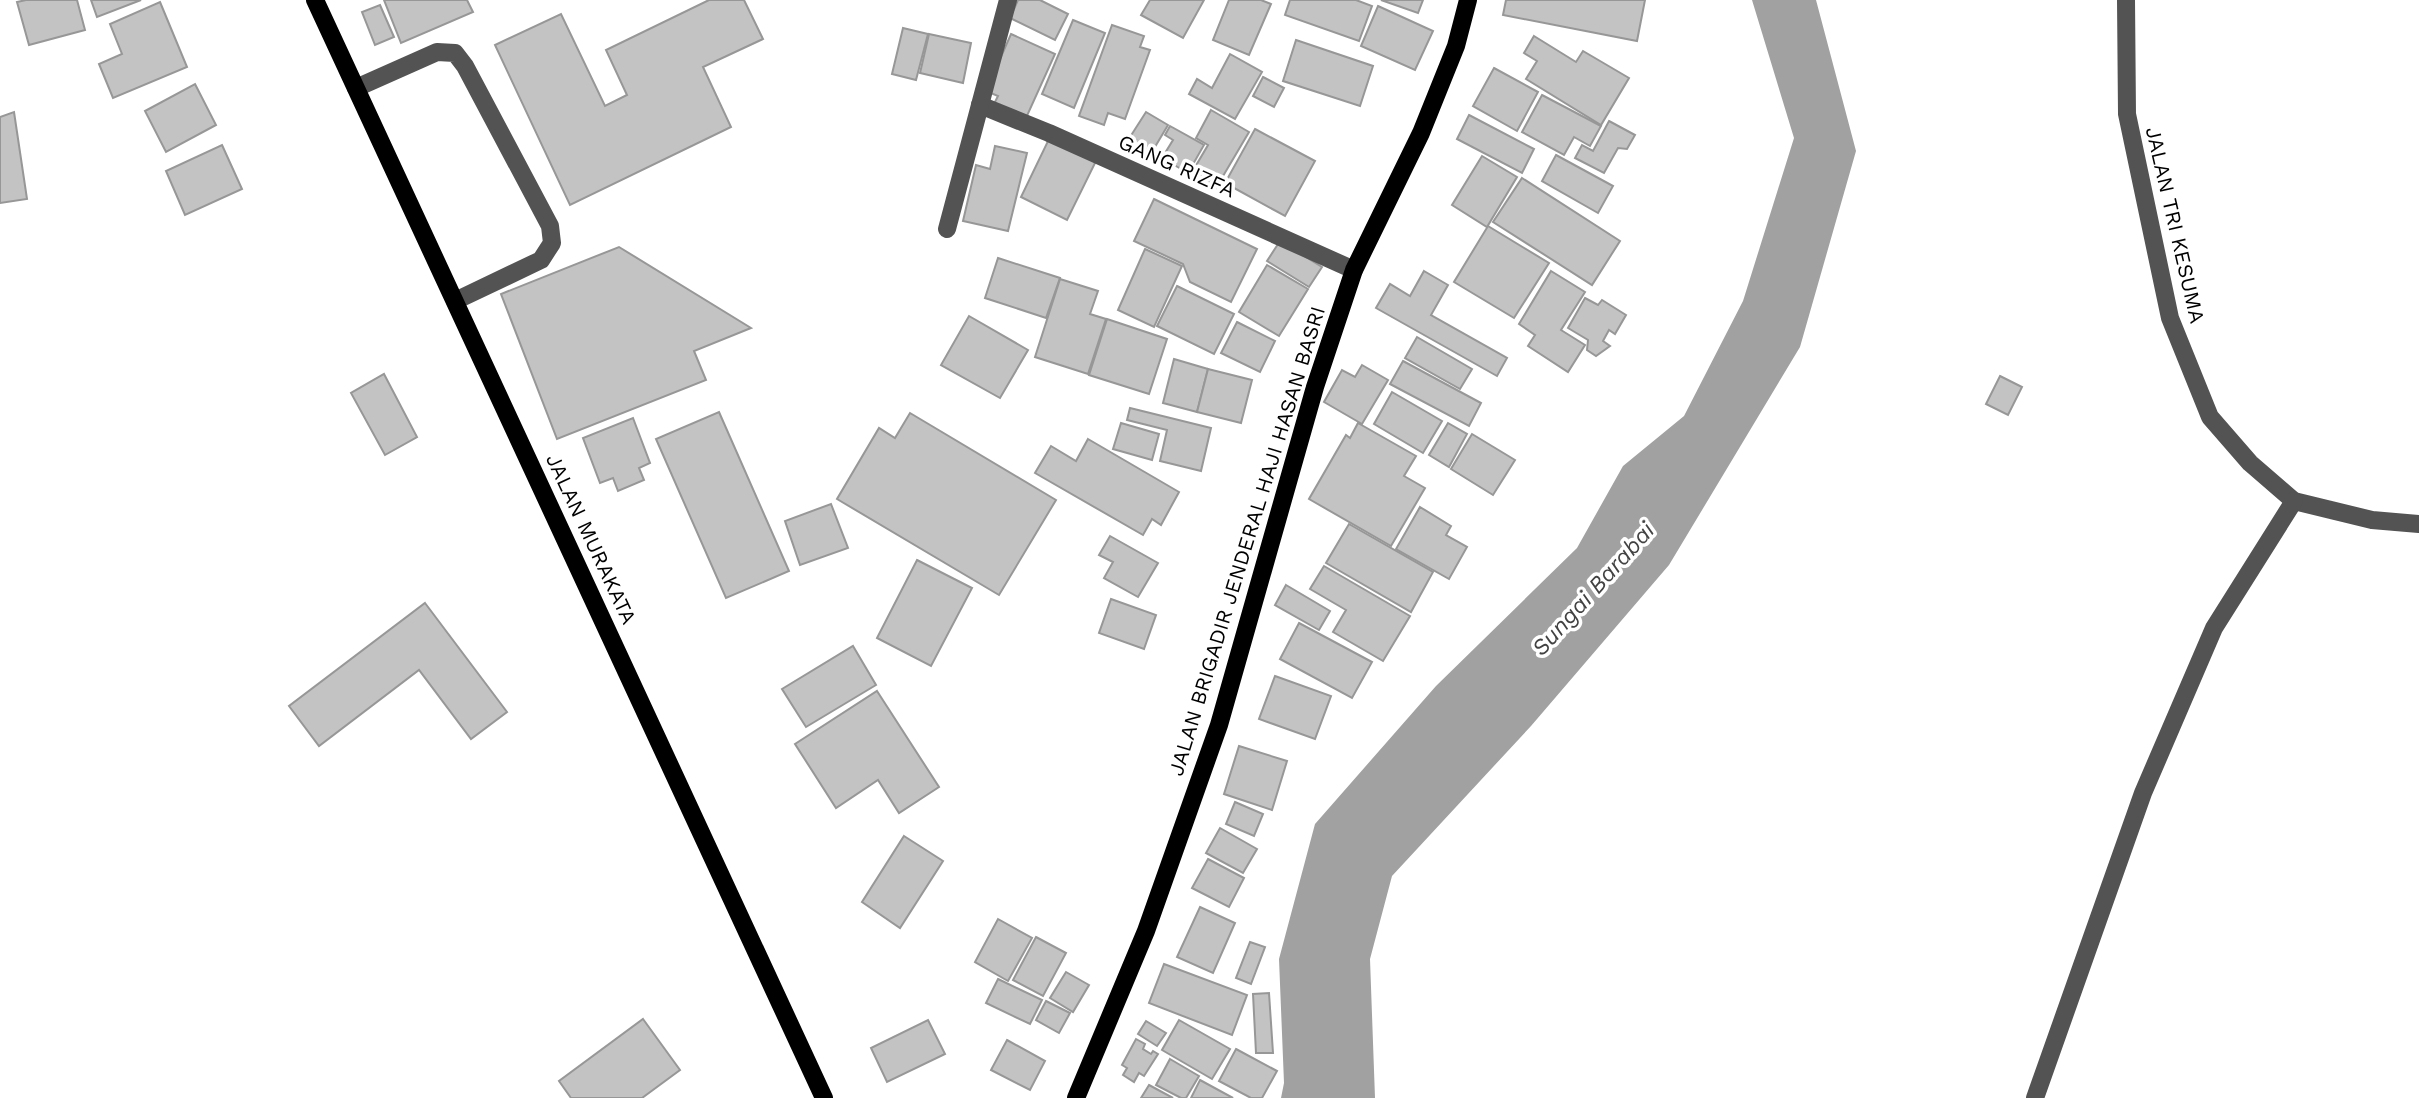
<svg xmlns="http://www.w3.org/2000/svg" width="2419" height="1098" font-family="'Work Sans',sans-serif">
	<rect width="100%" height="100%" fill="#fff"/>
	<polygon fill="#a1a1a1" points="1752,0 1816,0 1856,151 1800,347 1669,565 1531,726 1392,876 1370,959 1375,1098 1281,1098 1284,1083 1279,959 1315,824 1436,686 1577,548 1623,466 1684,416 1743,301 1794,138"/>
	<g fill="#c3c3c3" stroke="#979797" stroke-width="2">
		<polygon points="26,0 77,0 85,30 29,45 17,2"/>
		<polygon points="91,0 141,0 97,17"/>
		<polygon points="384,0 467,0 473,12 401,43"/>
		<polygon points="709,0 744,0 763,39 703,67 731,127 570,205 495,45 561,14 605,106 627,95 606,50"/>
		<polygon points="1018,0 1040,0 1068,14 1055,40 1010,18"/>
		<polygon points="1150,0 1204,0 1183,38 1141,15"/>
		<polygon points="1229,0 1261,0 1271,4 1249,55 1213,40"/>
		<polygon points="1290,0 1356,0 1372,6 1359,41 1285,15"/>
		<polygon points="1381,0 1423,0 1418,13"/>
		<polygon points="1506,0 1645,0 1637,41 1503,15"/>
		<polygon points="160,2 187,67 113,98 99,64 122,54 110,24"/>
		<polygon points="380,5 394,37 375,45 362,12"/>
		<polygon points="1378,6 1433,31 1415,70 1361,46"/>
		<polygon points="1073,20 1105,33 1074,108 1042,94"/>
		<polygon points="1112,25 1144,36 1140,47 1150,50 1125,119 1108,113 1104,125 1079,116"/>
		<polygon points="903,28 928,34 916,80 892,74"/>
		<polygon points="929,34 971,43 963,83 920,73"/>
		<polygon points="1011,34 1055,54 1026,118 994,104 998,96 986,91"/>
		<polygon points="1534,36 1576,62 1583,51 1629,78 1601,125 1526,79 1537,61 1524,53"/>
		<polygon points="1296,40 1373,66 1360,106 1283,81"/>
		<polygon points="1230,54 1262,72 1235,119 1189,94 1197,79 1212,88"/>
		<polygon points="1494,68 1538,92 1517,131 1473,106"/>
		<polygon points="1263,77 1284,88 1274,107 1253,96"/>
		<polygon points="195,84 216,125 166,152 145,111"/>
		<polygon points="1542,95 1601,126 1590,146 1574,137 1564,155 1522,132"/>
		<polygon points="1211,110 1249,132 1216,188 1191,174 1208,145 1196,138"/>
		<polygon points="14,112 27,199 0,203 0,117"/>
		<polygon points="1146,112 1168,125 1152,152 1142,146 1138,152 1131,148 1136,140 1130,137"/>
		<polygon points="1469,115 1534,149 1522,173 1457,139"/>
		<polygon points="1609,121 1635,135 1627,149 1618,148 1604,173 1575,158 1582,145 1593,151"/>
		<polygon points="1170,126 1204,145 1188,173 1162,158 1173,140 1165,135"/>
		<polygon points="1255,129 1315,161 1285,216 1225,183"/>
		<polygon points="1049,139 1096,161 1067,220 1021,197"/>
		<polygon points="222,145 242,189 185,215 166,171"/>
		<polygon points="995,146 1027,153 1008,231 963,221 976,165 990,169"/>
		<polygon points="1556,155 1613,186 1598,213 1542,181"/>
		<polygon points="1482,156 1517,177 1487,227 1452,205"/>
		<polygon points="1522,178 1620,241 1592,285 1493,222"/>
		<polygon points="1154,199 1257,249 1231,302 1190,282 1183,264 1134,241"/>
		<polygon points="1488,226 1549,263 1514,318 1454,282"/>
		<polygon points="1280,241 1322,267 1309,287 1267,261"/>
		<polygon points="619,247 751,328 694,351 706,380 557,439 501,294"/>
		<polygon points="1145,249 1182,266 1154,327 1118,310"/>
		<polygon points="998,258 1060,278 1046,318 985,298"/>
		<polygon points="1267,265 1308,289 1279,336 1239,312"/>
		<polygon points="1424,271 1448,285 1431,315 1507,358 1497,376 1376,308 1390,284 1410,296"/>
		<polygon points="1551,271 1585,292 1561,330 1585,345 1568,372 1528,346 1535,335 1519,324"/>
		<polygon points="1060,279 1098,291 1090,314 1106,319 1088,374 1035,357"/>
		<polygon points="1177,286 1234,314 1214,354 1157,326"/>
		<polygon points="1585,298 1598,305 1602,300 1626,315 1615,334 1609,330 1603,341 1610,346 1596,356 1587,350 1588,340 1568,328"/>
		<polygon points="969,316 1028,350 1000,398 941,365"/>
		<polygon points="1107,319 1167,339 1149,394 1089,375"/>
		<polygon points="1237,322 1275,341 1260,372 1221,353"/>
		<polygon points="1417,337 1472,369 1460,389 1405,358"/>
		<polygon points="1174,359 1208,369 1197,412 1163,403"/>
		<polygon points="1403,361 1481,403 1469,426 1390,384"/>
		<polygon points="1362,365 1388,380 1362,424 1324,402 1342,370 1355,377"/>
		<polygon points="1208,369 1252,380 1241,423 1197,412"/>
		<polygon points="384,374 417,437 385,455 351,393"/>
		<polygon points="2000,376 2022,387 2008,415 1986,404"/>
		<polygon points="1392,392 1442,421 1423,453 1374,424"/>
		<polygon points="1130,408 1211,428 1201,471 1160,461 1167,430 1127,420"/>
		<polygon points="719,412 789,571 726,598 656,439"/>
		<polygon points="910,413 1056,500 999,595 837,499 879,428 895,438"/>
		<polygon points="633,418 650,463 639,468 644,480 618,491 613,478 600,483 583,438"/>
		<polygon points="1121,423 1159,434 1152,460 1113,449"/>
		<polygon points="1358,423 1416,456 1404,476 1425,488 1391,546 1309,499 1346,435 1350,438"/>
		<polygon points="1448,423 1467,434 1449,467 1429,455"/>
		<polygon points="1472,434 1515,460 1493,495 1451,469"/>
		<polygon points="1088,439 1179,492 1161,525 1152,519 1143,535 1035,473 1051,446 1076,461"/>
		<polygon points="831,504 848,548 800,565 785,521"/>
		<polygon points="1420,507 1451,526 1446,535 1467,547 1449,579 1396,549"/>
		<polygon points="1349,524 1433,572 1411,612 1326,563"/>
		<polygon points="1110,536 1158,563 1138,597 1104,578 1113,562 1099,555"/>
		<polygon points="917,560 972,588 931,666 877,638"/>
		<polygon points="1324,566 1410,616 1383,661 1333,632 1346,610 1310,589"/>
		<polygon points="1286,585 1330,611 1319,630 1275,605"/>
		<polygon points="1111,599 1156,615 1144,649 1099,633"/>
		<polygon points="425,603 507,712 471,739 419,670 319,746 289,706"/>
		<polygon points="1299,623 1372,662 1352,698 1280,659"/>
		<polygon points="853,646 876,685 806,727 782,689"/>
		<polygon points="1275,676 1331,696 1315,739 1259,719"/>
		<polygon points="877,691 939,787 899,813 878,780 836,808 795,744"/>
		<polygon points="1239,746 1287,761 1272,810 1224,794"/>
		<polygon points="1235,802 1263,814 1254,836 1226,824"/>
		<polygon points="1220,828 1257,849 1243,873 1206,853"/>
		<polygon points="904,836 943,861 900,928 862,902"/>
		<polygon points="1208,859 1244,878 1229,907 1192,888"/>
		<polygon points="1200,907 1235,923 1213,973 1177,957"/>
		<polygon points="998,919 1032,938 1008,981 975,962"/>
		<polygon points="1036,937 1066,953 1043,996 1013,980"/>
		<polygon points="1250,942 1265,947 1251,984 1236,978"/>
		<polygon points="1164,964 1247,995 1232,1035 1149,1003"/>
		<polygon points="1066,972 1089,985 1073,1012 1050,998"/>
		<polygon points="998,979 1042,1000 1030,1024 986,1003"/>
		<polygon points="1269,993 1273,1053 1256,1053 1253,994"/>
		<polygon points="1046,1001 1070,1013 1059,1033 1036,1020"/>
		<polygon points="643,1019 680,1070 642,1098 571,1098 559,1081"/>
		<polygon points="928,1020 945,1054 887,1082 871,1048"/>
		<polygon points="1179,1020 1230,1049 1212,1079 1162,1050"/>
		<polygon points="1146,1021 1166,1033 1157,1046 1138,1034"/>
		<polygon points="1136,1039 1145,1044 1143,1049 1151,1054 1153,1051 1158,1054 1144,1076 1139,1073 1134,1082 1123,1075 1127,1068 1122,1065"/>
		<polygon points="1007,1040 1045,1061 1030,1090 991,1070"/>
		<polygon points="1236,1049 1277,1071 1262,1098 1251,1098 1219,1081"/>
		<polygon points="1170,1059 1199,1076 1186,1098 1181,1098 1156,1085"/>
		<polygon points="1200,1080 1233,1098 1191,1098"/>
		<polygon points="1149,1085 1173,1098 1141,1098"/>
	</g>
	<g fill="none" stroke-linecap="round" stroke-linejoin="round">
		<g stroke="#535353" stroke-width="18">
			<polyline points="2126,0 2127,114 2170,318 2210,417 2250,463 2294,501 2372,520 2419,524"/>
			<polyline points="356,88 437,52 455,53 465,66 550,226 552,243 541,260 455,301"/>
			<polyline points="980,105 1049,133 1354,270"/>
			<polyline points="947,229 1008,0"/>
			<polyline points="2035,1098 2143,793 2214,628 2294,501"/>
		</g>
		<g stroke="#000" stroke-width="18">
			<polyline points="315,0 824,1098"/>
			<polyline points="1076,1098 1146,931 1219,725 1315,387 1354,270 1421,133 1456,46 1468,0"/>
		</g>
	</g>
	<g text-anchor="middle" stroke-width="7" stroke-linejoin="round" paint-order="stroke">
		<g font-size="21" fill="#000" stroke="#fff">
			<text transform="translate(1177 166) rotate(24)" y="7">GANG RIZFA</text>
			<text transform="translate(2175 225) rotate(77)" y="7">JALAN TRI KESUMA</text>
			<text transform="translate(591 539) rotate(65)" y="7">JALAN MURAKATA</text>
			<text transform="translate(1247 541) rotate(-73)" y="7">JALAN BRIGADIR JENDERAL HAJI HASAN BASRI</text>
		</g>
		<g font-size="23" font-style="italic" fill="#424242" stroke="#fff">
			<text transform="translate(1593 589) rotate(-48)" y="8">Sungai Barabai</text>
		</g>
	</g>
</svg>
